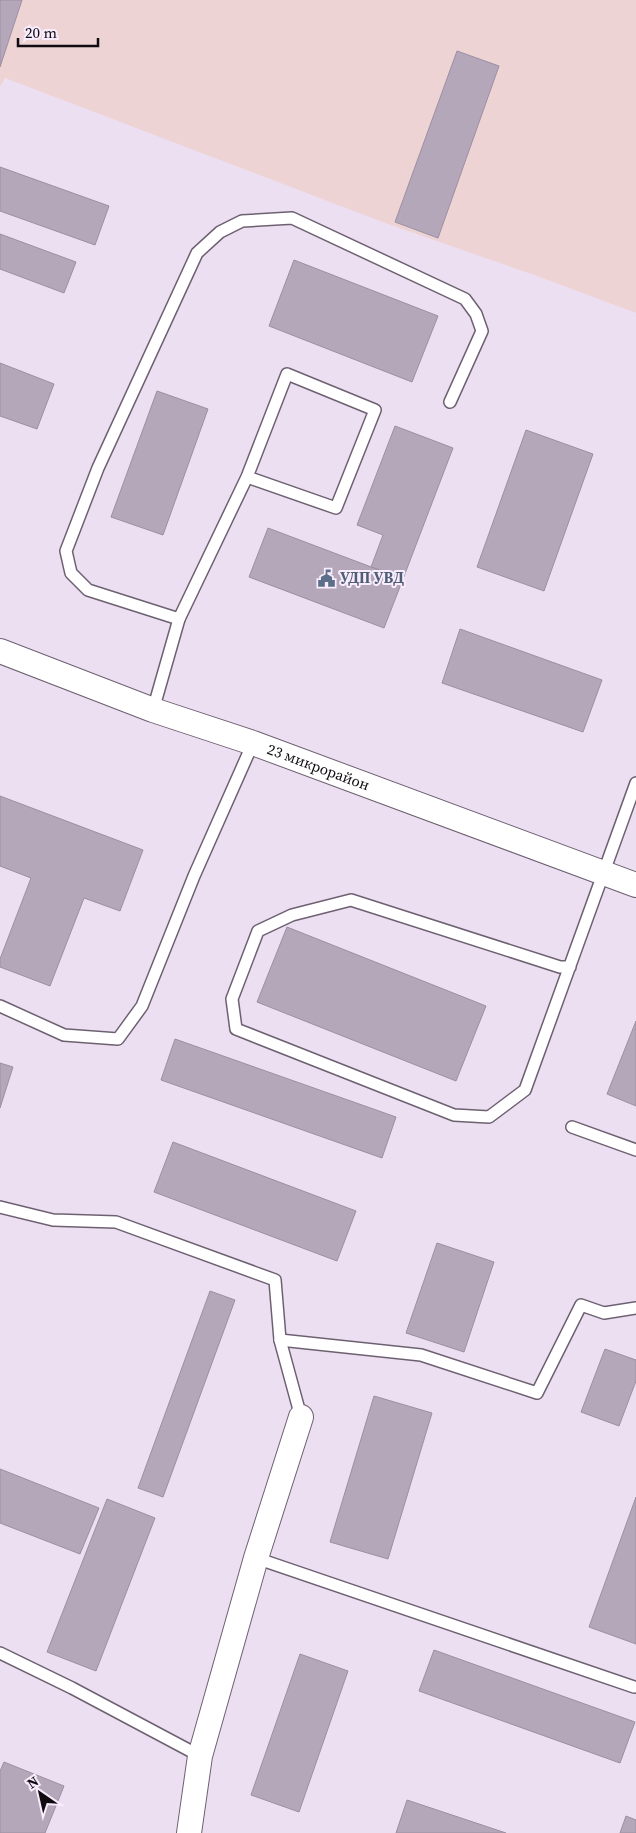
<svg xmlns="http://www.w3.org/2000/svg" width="636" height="1833" font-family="'Source Serif 4',serif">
	<rect width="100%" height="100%" fill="#eddff2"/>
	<polygon fill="#eed3d5" points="0,0 636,0 636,313 537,276 388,224 5,78 0,87"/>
	<g fill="#b4a7b9" stroke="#9c8fa1">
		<polygon points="0,0 22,0 0,67"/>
		<polygon points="457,51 499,66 438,238 395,222"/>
		<polygon points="0,167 109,206 95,245 0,211"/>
		<polygon points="0,234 76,262 64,293 0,269"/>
		<polygon points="294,260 438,316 412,382 269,326"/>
		<polygon points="0,363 54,384 37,429 0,416"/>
		<polygon points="157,391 208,409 163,535 111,517"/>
		<polygon points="395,426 453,448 403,579 371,567 383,535 357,525"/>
		<polygon points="526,430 593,454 544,591 477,567"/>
		<polygon points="268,528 403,579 384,628 249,577"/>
		<polygon points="460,629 602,680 583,732 442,683"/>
		<polygon points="0,796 143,850 120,911 84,898 50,986 0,967 0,959 31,878 0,866"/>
		<polygon points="287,927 486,1006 456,1081 257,1002"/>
		<polygon points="636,1021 636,1106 607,1094"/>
		<polygon points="175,1039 396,1117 382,1158 161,1080"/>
		<polygon points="0,1063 13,1067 0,1108"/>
		<polygon points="173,1142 356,1211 337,1261 154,1192"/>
		<polygon points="437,1243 494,1262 464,1352 406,1333"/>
		<polygon points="210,1291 235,1300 163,1497 138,1488"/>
		<polygon points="605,1349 636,1360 636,1381 619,1426 581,1412"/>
		<polygon points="374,1396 432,1413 388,1559 330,1542"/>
		<polygon points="0,1469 99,1508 80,1554 0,1523"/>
		<polygon points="636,1497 636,1644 589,1627"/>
		<polygon points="107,1499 155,1518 96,1671 47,1652"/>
		<polygon points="434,1650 635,1722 620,1763 419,1691"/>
		<polygon points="300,1654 348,1671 299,1812 251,1795"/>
		<polygon points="4,1762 64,1786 45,1833 0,1833 0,1771"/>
		<polygon points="407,1800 506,1833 396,1833"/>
		<polygon points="626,1816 636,1820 636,1833 620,1833"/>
	</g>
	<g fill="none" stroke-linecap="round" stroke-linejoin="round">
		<defs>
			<g id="service">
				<polyline points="179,619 88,590 71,573 66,551 98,468 197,253 220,232 242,221 292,218 465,299 476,314 482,331 450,402"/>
				<polyline points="153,710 179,619 247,477 287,374 375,410 336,508 247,477"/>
				<polyline points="570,967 560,967 351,900 292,915 258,931 232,999 236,1029 454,1115 489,1117 525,1090 636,783"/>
				<polyline points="0,1006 64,1035 118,1039 142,1006 194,876 253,743"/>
				<polyline points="572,1127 636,1150"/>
				<polyline points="0,1207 53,1220 116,1222 275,1280 280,1340 301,1417"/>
				<polyline points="280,1340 421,1355 537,1393 581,1305 604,1313 636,1308"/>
				<polyline points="256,1558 634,1687"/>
				<polyline points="0,1653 72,1688 200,1756"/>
			</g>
			<g id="minor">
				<path id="s1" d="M0 651 153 710 253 743 636 885"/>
				<polyline points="189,1833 200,1756 256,1558 301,1417"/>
			</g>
		</defs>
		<use href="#service" stroke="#6d6171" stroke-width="14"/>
		<use href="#minor" stroke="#6d6171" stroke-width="26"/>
		<use href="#service" stroke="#fff" stroke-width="11"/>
		<use href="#minor" stroke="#fff" stroke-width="24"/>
	</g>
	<defs>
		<symbol id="civic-bare" viewBox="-9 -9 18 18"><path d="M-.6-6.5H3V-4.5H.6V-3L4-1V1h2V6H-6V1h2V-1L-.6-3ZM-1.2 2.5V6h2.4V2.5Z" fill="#5c6f8a" stroke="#f9edfd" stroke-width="2.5" paint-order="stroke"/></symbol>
	</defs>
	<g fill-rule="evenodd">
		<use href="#civic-bare" x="314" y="566" width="25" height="25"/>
	</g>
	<g text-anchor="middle" stroke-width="4" stroke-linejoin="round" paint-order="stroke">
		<g font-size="15" font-weight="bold" fill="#4e5e75" stroke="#f9edfd" text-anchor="start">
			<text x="340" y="583">УДП УВД</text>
		</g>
		<g font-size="15" fill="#0f0b11" stroke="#f9edfd">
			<text dy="5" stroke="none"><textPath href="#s1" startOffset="339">23 микрорайон</textPath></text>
		</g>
	</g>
	<g transform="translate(40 1793) rotate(326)" stroke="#f9edfd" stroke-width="4" paint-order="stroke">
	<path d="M0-4L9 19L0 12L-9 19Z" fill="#0f0b11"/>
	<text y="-8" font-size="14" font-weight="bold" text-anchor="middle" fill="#0f0b11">N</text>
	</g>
	<path d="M18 38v8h80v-8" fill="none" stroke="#0f0b11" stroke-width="2.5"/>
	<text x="25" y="38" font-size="15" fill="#0f0b11" stroke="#f9edfd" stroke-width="4" paint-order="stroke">20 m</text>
</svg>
